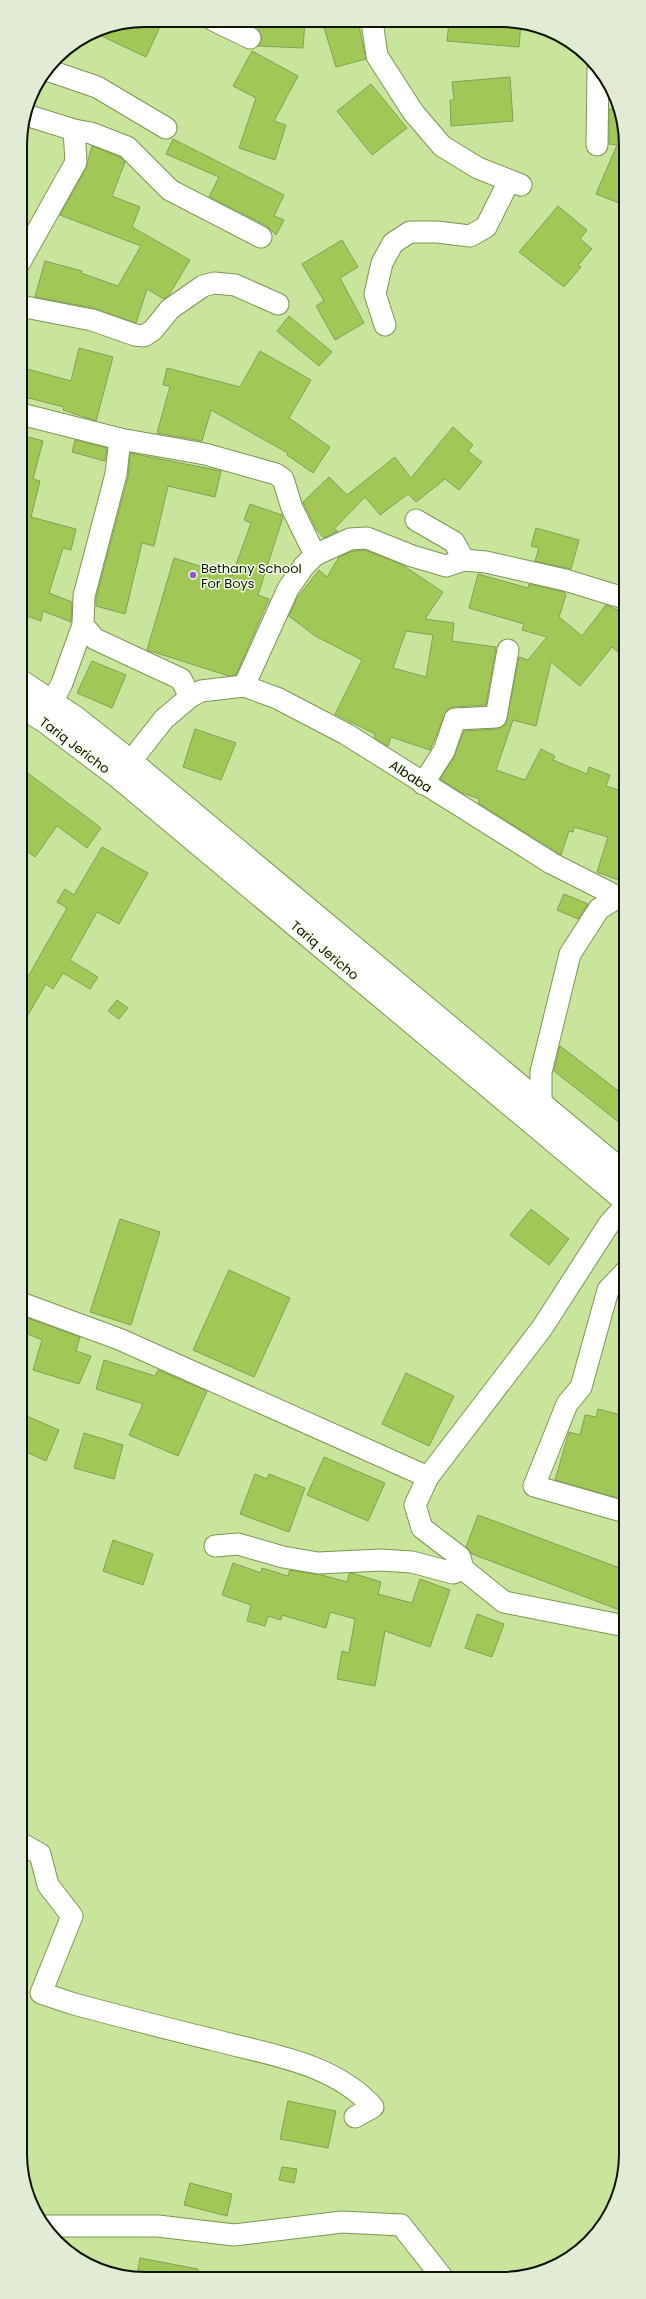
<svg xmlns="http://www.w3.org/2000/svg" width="646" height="2299" font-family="Poppins,sans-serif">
	<rect width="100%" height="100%" fill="#c9e59c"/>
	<g fill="#a1c856" stroke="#859e58" fill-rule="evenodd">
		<polygon points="145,20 163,20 146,57 93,32 98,29"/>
		<polygon points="259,21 305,21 303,48 258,46 262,38 258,29"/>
		<polygon points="322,21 358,21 366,59 336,67"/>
		<polygon points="449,22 521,22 519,47 447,41"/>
		<polygon points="252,51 298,76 274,121 286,125 275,160 239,148 256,98 233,86"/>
		<polygon points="510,77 513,121 451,126 450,100 454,100 452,82"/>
		<polygon points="371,84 407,128 372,155 337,111"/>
		<polygon points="609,109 620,110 624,121 624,205 596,194 617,145 609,144"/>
		<polygon points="173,139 284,195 274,216 284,220 276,235 267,226 209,197 219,177 166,154"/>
		<polygon points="92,146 120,157 125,162 112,196 140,207 132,227 190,260 169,295 164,299 147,289 136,323 94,308 35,297 45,261 82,271 81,273 118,286 141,246 60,215 86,168"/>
		<polygon points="558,206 587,230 580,239 592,249 578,265 581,267 564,287 519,252"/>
		<polygon points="342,240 358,267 340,278 364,323 335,340 316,306 324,301 302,264"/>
		<polygon points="289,316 332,352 319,366 277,331"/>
		<polygon points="79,348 113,357 96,421 63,410 64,407 21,396 20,367 71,381"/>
		<polygon points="260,351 311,380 289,418 330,447 313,473 287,455 288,453 211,410 202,441 157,433 170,386 163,385 167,368 240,387"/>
		<polygon points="453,427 473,445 468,451 482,462 459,490 445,479 416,502 408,494 380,515 365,497 334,529 338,531 324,538 316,529 303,502 329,477 347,495 395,457 411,478"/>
		<polygon points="21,435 43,441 33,479 40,481 31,517 76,529 71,550 63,548 49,593 72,602 71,622 43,611 41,621 21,614"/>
		<polygon points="75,440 107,448 105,461 72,452"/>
		<polygon points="130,453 221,471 215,497 168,486 154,546 142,543 125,614 96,606 96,598 128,477"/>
		<polygon points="250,504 282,515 283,517 258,595 269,599 236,675 229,676 147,650 174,558 232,576 251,523 244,520"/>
		<polygon points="536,528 579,540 571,569 535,561 539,548 531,546"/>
		<path d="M365 550 401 564 443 592 425 619 454 623 452 641 496 647 486 705 454 707 447 710 430 750 391 737 388 746 385 745 374 738 375 734 335 714 362 660 315 636 289 616 297 598 319 570 327 577 339 557 353 551ZM406 631 433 635 426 677 393 668Z"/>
		<polygon points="478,574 528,588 529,584 564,592 566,595 559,617 582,636 606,605 624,613 624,657 612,647 580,686 551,662 536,726 513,720 496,770 525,780 541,749 555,756 553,760 587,774 589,767 610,775 606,786 624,792 624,882 597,872 608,837 574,827 573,832 569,831 561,855 478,803 480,799 462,793 440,779 454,757 464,731 497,729 506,724 519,657 528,660 547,637 522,630 524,624 469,608"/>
		<polygon points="92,661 126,675 112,708 77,693"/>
		<polygon points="195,729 236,743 221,780 183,767"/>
		<polygon points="21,768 101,828 87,848 57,826 35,857 21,847"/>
		<polygon points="102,847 148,873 119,924 97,912 70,960 98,977 90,989 63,973 53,989 46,984 21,1027 21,989 67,908 57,902 65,889 74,895"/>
		<polygon points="564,894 588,904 578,919 557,910"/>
		<polygon points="117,1000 128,1008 119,1019 108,1011"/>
		<polygon points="560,1046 625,1096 625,1127 554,1071"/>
		<polygon points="531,1209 569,1239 549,1265 510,1235"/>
		<polygon points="120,1219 160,1232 131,1325 90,1312"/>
		<polygon points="229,1270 290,1298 254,1377 193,1350"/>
		<polygon points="27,1318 80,1337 76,1351 91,1356 79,1384 33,1370 42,1340 21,1331"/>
		<polygon points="104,1360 155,1376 158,1370 207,1391 178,1456 129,1435 143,1404 96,1389"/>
		<polygon points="406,1373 454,1396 429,1446 382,1424"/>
		<polygon points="598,1409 625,1416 625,1500 555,1480 569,1432 580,1435 585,1415 596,1417"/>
		<polygon points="22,1414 59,1430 46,1461 22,1450"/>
		<polygon points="84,1433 123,1445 114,1479 74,1468"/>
		<polygon points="324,1457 385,1483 368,1521 307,1495"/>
		<polygon points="255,1474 267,1479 269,1474 305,1488 289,1532 240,1514"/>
		<polygon points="478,1515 625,1570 625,1612 472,1554 466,1547"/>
		<polygon points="113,1540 153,1554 143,1585 103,1571"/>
		<polygon points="233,1563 261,1573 262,1568 288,1576 290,1570 322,1575 347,1582 349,1574 352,1573 381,1582 378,1594 412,1603 420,1579 450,1590 430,1647 385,1631 375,1686 337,1679 342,1651 349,1653 355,1619 330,1612 326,1628 282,1615 281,1620 268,1616 265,1626 247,1621 251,1605 222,1595"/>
		<polygon points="477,1614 504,1624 492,1657 465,1648"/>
		<polygon points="288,2101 336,2111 328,2148 280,2139"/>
		<polygon points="282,2167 297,2169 294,2183 279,2180"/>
		<polygon points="190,2183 232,2194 227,2216 184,2205"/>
		<polygon points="140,2258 198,2269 198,2277 137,2277"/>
	</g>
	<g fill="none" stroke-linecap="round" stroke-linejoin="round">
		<defs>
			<g id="minor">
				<polyline points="213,20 250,38"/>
				<polyline points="372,21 377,56 413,112 442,146 478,168 521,185"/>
				<polyline points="47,70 97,87 166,128"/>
				<polyline points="74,130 91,133 127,147 170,190 261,237"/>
				<polyline points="597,145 598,69"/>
				<polyline points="20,262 76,162 74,130 26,115"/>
				<polyline points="20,306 92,320 135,335 144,336 153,330 170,309 203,286 214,283 235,285 278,304"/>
				<polyline points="385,325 375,294 382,263 393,243 410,232 437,232 470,236 486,227 509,181"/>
				<polyline points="21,414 120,439 205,454 276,474 283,479 292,508 315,555 304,566 288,589 244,686"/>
				<polyline points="120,439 116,474 84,596 83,625 95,639 181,679 190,697"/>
				<polyline points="416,520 454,542 464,560"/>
				<polyline points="315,555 350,539 367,538 412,556 446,566 464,560 486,562 565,580 624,598"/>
				<polyline points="52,702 62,683 83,625"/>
				<polyline points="120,775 164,719 190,697 201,691 244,686 277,698 346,734 551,863 624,900"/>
				<polyline points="423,784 444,751 455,719 496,717 508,650"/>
				<polyline points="541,1103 541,1072 570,954 599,909 618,897"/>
				<polyline points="625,1272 608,1290 581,1387 567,1404 534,1486 625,1512"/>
				<polyline points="21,1303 119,1339 428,1477"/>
				<polyline points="215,1546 238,1544 283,1557 318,1563 381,1560 412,1562 453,1573 463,1569 460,1557 422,1528 415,1505 428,1477 542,1328 609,1224 625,1206"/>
				<polyline points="463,1569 504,1602 625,1626"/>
				<path d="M22 1844 40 1854 48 1885 72 1916 41 1993 74 2004C119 2016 164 2028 210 2039 266 2054 333 2062 373 2107L355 2117"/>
				<polyline points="45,2226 158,2226 234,2235 342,2222 401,2225 442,2277"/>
			</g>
			<g id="major">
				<polyline points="21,681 75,717 132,762 625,1173"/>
				<polyline points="21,707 44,721 118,777 625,1201"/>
			</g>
		</defs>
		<use href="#minor" stroke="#7d9650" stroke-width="23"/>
		<use href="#major" stroke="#7d9650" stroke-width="24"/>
		<use href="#minor" stroke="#fff" stroke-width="21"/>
		<use href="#major" stroke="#fff" stroke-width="22"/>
	</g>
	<circle fill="#9356cc" stroke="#f5fee8" stroke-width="1.5" cx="193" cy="575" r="4"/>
	<g text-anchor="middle" stroke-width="3" stroke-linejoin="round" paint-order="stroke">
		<g font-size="13" fill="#0c1500" stroke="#f5fee8" text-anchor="start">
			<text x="201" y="573">Bethany School<tspan x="201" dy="15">For Boys</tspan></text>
		</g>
		<g font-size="13" fill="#0c1500" stroke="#f5fee8">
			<text transform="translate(75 745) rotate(37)" y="5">Tariq Jericho</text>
			<text transform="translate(411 776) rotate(33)" y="5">Albaba</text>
			<text transform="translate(325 950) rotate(40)" y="5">Tariq Jericho</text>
		</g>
	</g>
	<path d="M0 0H646V2299H0ZM145 27H501A118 118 0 0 1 619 145V2154A118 118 0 0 1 501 2272H145A118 118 0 0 1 27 2154V145A118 118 0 0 1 145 27Z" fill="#e2ebd5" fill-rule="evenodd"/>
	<path fill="none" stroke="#0c1500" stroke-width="2" d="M145 27H501A118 118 0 0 1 619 145V2154A118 118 0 0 1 501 2272H145A118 118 0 0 1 27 2154V145A118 118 0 0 1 145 27Z"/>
</svg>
